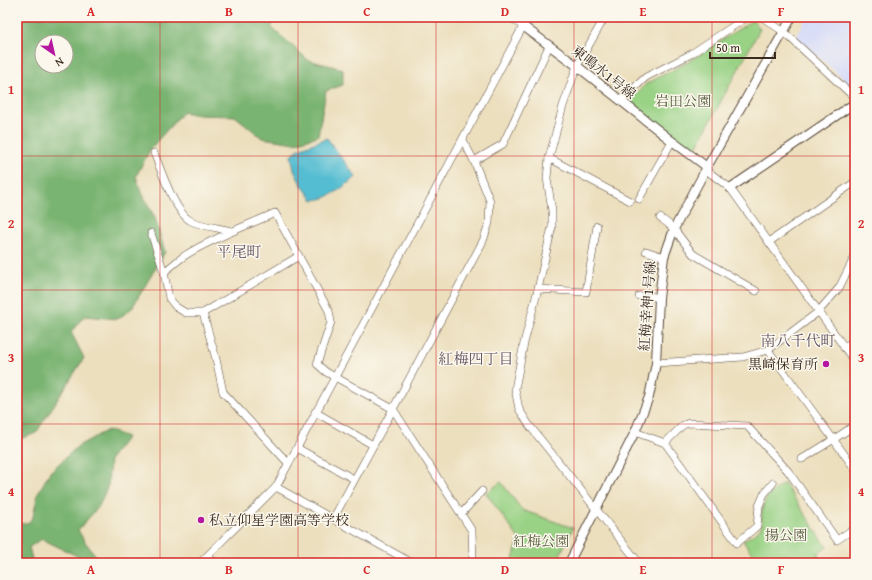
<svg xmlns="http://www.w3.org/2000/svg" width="872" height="580" font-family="'Gentium Book Plus','Noto Serif JP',serif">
	<rect width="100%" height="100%" fill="#fbf7ec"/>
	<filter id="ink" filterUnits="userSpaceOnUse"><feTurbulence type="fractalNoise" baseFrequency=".025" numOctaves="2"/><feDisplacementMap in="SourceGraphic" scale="8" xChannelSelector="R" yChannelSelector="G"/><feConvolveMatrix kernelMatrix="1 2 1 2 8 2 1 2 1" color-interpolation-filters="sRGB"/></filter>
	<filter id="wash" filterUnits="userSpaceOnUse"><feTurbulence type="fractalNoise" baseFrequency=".012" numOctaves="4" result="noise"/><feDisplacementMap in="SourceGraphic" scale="16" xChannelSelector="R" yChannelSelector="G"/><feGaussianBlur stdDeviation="0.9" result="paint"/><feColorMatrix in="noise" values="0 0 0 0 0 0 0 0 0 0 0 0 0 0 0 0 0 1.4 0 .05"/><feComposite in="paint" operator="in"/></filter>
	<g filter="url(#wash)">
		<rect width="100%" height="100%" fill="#ecdfbe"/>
		<polygon fill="#d3d9f9" points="807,17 855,17 855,89 796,37"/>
		<g fill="#99d285" stroke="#6a7e52">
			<polygon points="753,20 760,29 693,153 629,102 646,84 688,62"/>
			<polygon points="501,482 522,510 573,528 556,563 512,563 519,539 486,493"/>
			<path d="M784 483 827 547 817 554 823 563H752L757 560 743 541C748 537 758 533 761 527 763 522 761 517 762 512 764 497 773 491 784 483Z"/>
		</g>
		<g fill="#7ab472" stroke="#5a6f48" fill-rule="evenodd">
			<path d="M17 17H279L271 27 308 60 343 69V85L326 91 318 136 295 143 262 138 235 116 198 115 183 112 151 148 136 176 140 189 155 218 165 252 132 308 118 319 84 316 71 332 84 358 36 433 17 440ZM42 42H66V66H42Z"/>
			<polygon points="108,430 127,437 110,459 108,485 99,506 78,530 85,542 102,563 87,563 83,559 42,539 29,547 33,563 17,563 17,524 28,523 33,517 38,493 50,472 78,446"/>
		</g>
		<path fill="#55bdd2" stroke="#487478" d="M327 138 356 177C344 186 329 200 313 200 300 183 294 176 291 155L299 149Z"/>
	</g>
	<g filter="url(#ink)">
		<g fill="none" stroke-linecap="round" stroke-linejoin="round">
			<defs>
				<g id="minor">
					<polyline points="510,17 523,26"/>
					<polyline points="605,17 577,66 563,106 549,158 547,178 552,211 552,227 538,289 524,343 515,389 519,409 529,425 639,563"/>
					<polyline points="762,17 784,32 855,98"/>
					<polyline points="621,100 646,77 691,54 747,17"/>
					<polyline points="463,140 474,161 490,201 489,223 483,241 393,409 472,531 473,563"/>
					<path d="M154 153C161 170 175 213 191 221 201 226 220 228 231 231"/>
					<polyline points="549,158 630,201"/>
					<polyline points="474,161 503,144 549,46"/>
					<polyline points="707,167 710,173 730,188 855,362"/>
					<polyline points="639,199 672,141"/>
					<polyline points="660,218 666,222 674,229 693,254 756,291"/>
					<polyline points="151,233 164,272 169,298 176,307 186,313 203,313 216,359 223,392 288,463"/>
					<polyline points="769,242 855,182"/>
					<polyline points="646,251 664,257"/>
					<path d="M164 272C172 266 180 258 189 253 216 237 246 226 275 213L329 311 331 322 317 364 326 372 393 409 333 519"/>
					<polyline points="538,289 586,292 597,226"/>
					<polyline points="639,296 650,296 659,298"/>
					<polyline points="203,313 299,256"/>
					<polyline points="844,348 855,339"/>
					<polyline points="768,350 855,469"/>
					<polyline points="656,363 743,357 768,350 818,312 839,288 855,256"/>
					<polyline points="315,412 373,445"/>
					<polyline points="635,432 665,443 737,543 757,526 759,506 764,494 773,483"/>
					<polyline points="665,443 683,425 689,423 747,426 788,471 837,540 855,528"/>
					<polyline points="297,448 354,479"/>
					<path d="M802 459C820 448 838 437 855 425"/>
					<polyline points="461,514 482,491"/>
					<polyline points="206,557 216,563"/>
					<polyline points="200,563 276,487"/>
					<polyline points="412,563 276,487 528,17"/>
				</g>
				<g id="tertiary">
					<polyline points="523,26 577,66 668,138 707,167"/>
					<polyline points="730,188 855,103"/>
					<polyline points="569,563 635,432 649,397 656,363 659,298 664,257 674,229 707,167 792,17"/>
				</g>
			</defs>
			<use href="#minor" stroke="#564536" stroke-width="8"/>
			<use href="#tertiary" stroke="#564536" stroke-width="10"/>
			<use href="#minor" stroke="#fff" stroke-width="7"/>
			<use href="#tertiary" stroke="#fff" stroke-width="8"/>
		</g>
	</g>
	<path fill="none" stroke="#d62828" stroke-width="1" stroke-opacity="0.55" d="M160 17V563M298 17V563M436 17V563M574 17V563M712 17V563M17 156H855M17 290H855M17 424H855"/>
	<g fill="#b5179e" stroke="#fbf7ec" stroke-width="1.5">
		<circle cx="826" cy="364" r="4"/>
		<circle cx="201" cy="520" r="4"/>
	</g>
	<g text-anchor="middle" stroke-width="3" stroke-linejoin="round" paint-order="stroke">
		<g font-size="14" fill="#3b2a1e" stroke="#fbf7ec">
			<text transform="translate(604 72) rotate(38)" y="5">東鳴水1号線</text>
			<text transform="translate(647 306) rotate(-86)" y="5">紅梅幸神1号線</text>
		</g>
		<g font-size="14" fill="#575c3d" stroke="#fbf7ec">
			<text x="683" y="106">岩田公園</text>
			<text x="786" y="540">揚公園</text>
			<text x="541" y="546">紅梅公園</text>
		</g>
		<g font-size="14" fill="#3b2a1e" stroke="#fbf7ec" text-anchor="end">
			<text x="818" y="369">黒崎保育所</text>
			<text x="209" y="525" text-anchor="start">私立仰星学園高等学校</text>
		</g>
		<g font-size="15" fill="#625362" stroke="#fbf7ec">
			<text x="239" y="257">平尾町</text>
			<text x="798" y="346">南八千代町</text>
			<text x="476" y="364">紅梅四丁目</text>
		</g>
	</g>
	<rect width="872" height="580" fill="none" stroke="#fbf7ec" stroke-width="44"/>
	<g transform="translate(54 54) rotate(146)"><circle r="19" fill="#fbf7ec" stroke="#aea59a"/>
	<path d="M0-3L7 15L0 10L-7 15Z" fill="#b5179e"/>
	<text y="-6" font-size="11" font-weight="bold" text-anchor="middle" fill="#3b2a1e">N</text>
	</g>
	<path d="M710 52v6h65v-6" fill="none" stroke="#3b2a1e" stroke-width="2"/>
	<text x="716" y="52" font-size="12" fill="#3b2a1e" stroke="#fbf7ec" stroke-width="3" paint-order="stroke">50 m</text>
	<rect x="22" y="22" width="828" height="536" fill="none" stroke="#d62828" stroke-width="1.5"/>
	<g font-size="13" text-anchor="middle" font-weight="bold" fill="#d62828">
		<text x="91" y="16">A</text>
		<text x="229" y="16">B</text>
		<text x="367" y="16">C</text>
		<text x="505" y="16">D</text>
		<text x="643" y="16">E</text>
		<text x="781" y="16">F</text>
		<text x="11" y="94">1</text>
		<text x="861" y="94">1</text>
		<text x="11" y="228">2</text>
		<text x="861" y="228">2</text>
		<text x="11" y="362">3</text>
		<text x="861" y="362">3</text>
		<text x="11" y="496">4</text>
		<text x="861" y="496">4</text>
		<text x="91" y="574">A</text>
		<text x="229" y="574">B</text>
		<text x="367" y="574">C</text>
		<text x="505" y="574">D</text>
		<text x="643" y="574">E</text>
		<text x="781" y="574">F</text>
	</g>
</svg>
